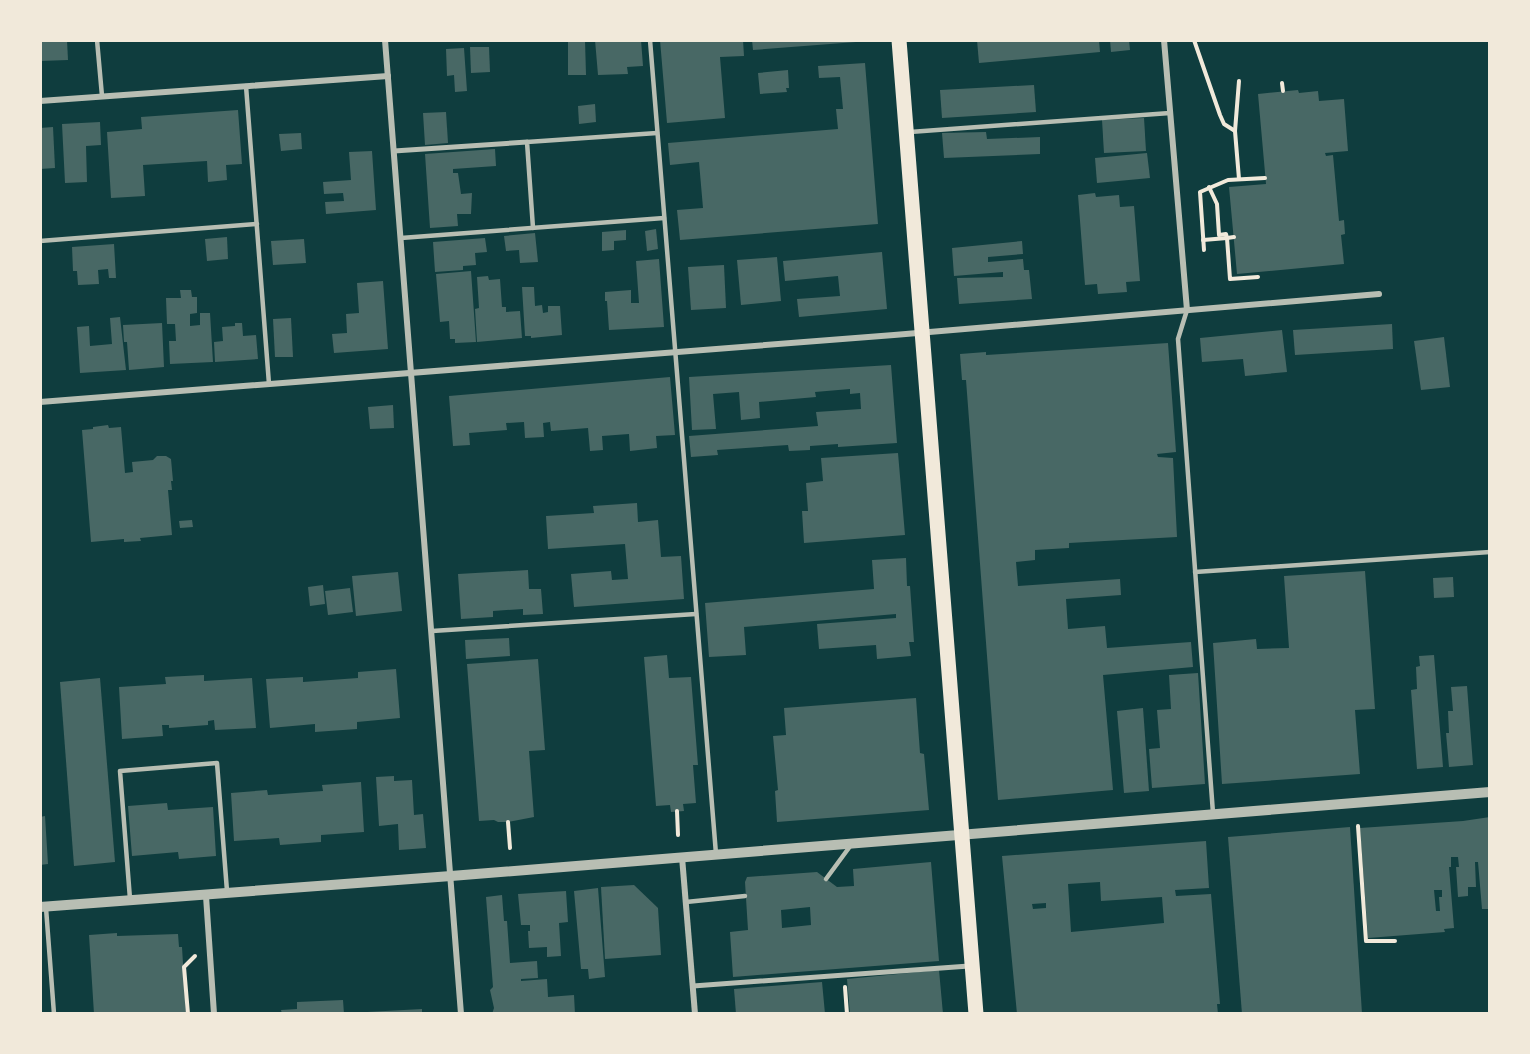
<svg xmlns="http://www.w3.org/2000/svg" width="1530" height="1054" font-family="'Crimson Pro',serif">
	<rect width="100%" height="100%" fill="#0f3d3e"/>
	<g fill="#486865" fill-rule="evenodd">
		<polygon points="40,40 67,40 68,60 40,61"/>
		<polygon points="568,40 585,40 586,75 568,75"/>
		<polygon points="595,40 641,40 643,66 627,67 628,74 598,75"/>
		<polygon points="660,40 743,40 744,56 720,57 725,118 667,123"/>
		<polygon points="752,40 855,40 856,42 753,50"/>
		<polygon points="977,40 1099,40 1100,52 979,63"/>
		<polygon points="1110,40 1129,40 1130,50 1111,52"/>
		<polygon points="470,47 489,47 490,72 471,73"/>
		<polygon points="464,48 467,91 455,92 454,75 447,76 446,49"/>
		<polygon points="865,63 878,224 680,240 677,210 703,208 699,162 670,165 668,143 838,129 836,109 843,109 840,77 819,78 818,66"/>
		<polygon points="788,70 789,88 786,88 787,92 760,94 758,73"/>
		<polygon points="1034,85 1036,112 942,118 940,90"/>
		<polygon points="1298,90 1299,93 1318,91 1319,101 1344,99 1348,151 1325,153 1326,156 1333,155 1339,221 1344,220 1345,234 1341,235 1344,264 1237,274 1229,187 1266,184 1258,94"/>
		<polygon points="595,104 596,122 579,124 578,106"/>
		<polygon points="238,110 242,164 226,165 227,180 208,182 207,161 143,165 145,196 111,198 107,132 142,129 141,117"/>
		<polygon points="446,112 448,143 425,145 423,113"/>
		<polygon points="1144,118 1146,151 1104,153 1102,120"/>
		<polygon points="100,122 101,145 86,146 87,182 65,183 62,124"/>
		<polygon points="53,127 55,168 40,169 40,128"/>
		<polygon points="986,132 987,139 1040,137 1040,154 944,158 942,133"/>
		<polygon points="301,133 302,149 281,151 279,134"/>
		<polygon points="495,149 496,166 453,169 453,173 458,173 461,194 472,193 471,214 457,214 458,226 430,228 425,154"/>
		<polygon points="372,151 376,210 326,214 325,202 344,201 343,193 324,194 323,182 351,180 349,152"/>
		<polygon points="1147,153 1150,178 1097,183 1095,158"/>
		<polygon points="1095,193 1096,197 1119,195 1120,207 1134,206 1140,281 1126,282 1127,292 1098,294 1097,284 1085,285 1078,195"/>
		<polygon points="656,229 658,249 647,251 645,231"/>
		<polygon points="626,230 626,240 614,241 614,250 602,251 602,232"/>
		<polygon points="535,233 538,262 520,263 519,250 506,251 504,236"/>
		<polygon points="227,237 228,259 207,261 205,239"/>
		<polygon points="485,238 487,252 475,253 476,265 463,266 463,270 435,272 433,242"/>
		<polygon points="304,239 306,263 273,265 271,241"/>
		<polygon points="1022,241 1023,254 988,257 988,262 1023,259 1024,270 1029,270 1032,299 959,304 957,278 1003,277 1003,272 954,276 952,248"/>
		<polygon points="114,244 116,278 109,278 108,269 98,270 99,284 78,285 77,271 73,271 72,247"/>
		<polygon points="882,252 887,309 799,317 797,299 840,296 838,276 785,281 783,261"/>
		<polygon points="777,257 781,301 741,305 737,260"/>
		<polygon points="659,259 664,327 609,330 607,301 605,301 605,292 631,290 631,303 639,303 636,261"/>
		<polygon points="724,265 726,308 691,310 688,267"/>
		<polygon points="471,271 476,342 455,343 455,339 450,339 449,321 440,322 436,274"/>
		<polygon points="488,276 489,280 500,279 502,307 506,307 506,312 520,311 522,338 477,342 475,309 479,308 477,277"/>
		<polygon points="383,281 388,349 334,353 332,334 347,333 346,314 359,313 357,283"/>
		<polygon points="522,287 534,287 535,306 542,305 543,313 548,312 548,306 560,306 562,335 531,338 531,336 525,336"/>
		<polygon points="180,290 191,290 192,297 197,297 197,313 190,314 190,326 200,325 200,313 210,313 213,362 170,364 169,341 176,341 175,324 167,324 166,298 181,298"/>
		<polygon points="120,317 126,370 80,373 77,327 89,326 90,346 112,344 110,318"/>
		<polygon points="291,318 293,357 275,357 273,319"/>
		<polygon points="162,323 164,367 129,370 127,342 124,342 123,325"/>
		<polygon points="235,323 242,323 243,336 256,335 258,359 215,362 214,342 223,341 222,327 235,326"/>
		<polygon points="1392,324 1393,349 1295,355 1293,330"/>
		<polygon points="1282,330 1287,372 1245,376 1243,359 1202,362 1200,338"/>
		<polygon points="1444,337 1450,387 1421,390 1414,341"/>
		<polygon points="1168,343 1176,452 1157,454 1158,457 1173,458 1177,537 1069,543 1069,548 1035,550 1035,560 1016,562 1018,586 1120,579 1121,595 1066,599 1068,629 1105,626 1107,648 1191,642 1193,667 1103,675 1113,790 998,800 966,380 962,380 960,354 986,352 986,355"/>
		<polygon points="891,365 897,443 838,447 838,444 810,446 810,450 789,451 788,445 717,450 718,455 691,457 689,436 818,426 816,412 861,409 860,393 850,394 850,389 815,392 816,397 759,402 760,418 741,420 739,392 713,394 716,429 692,430 689,377"/>
		<polygon points="670,377 675,435 656,436 657,448 630,451 629,434 602,436 603,450 590,451 588,428 551,431 550,422 543,423 544,437 525,438 524,422 506,423 507,430 469,433 470,445 453,446 449,396"/>
		<polygon points="393,405 394,428 370,429 368,407"/>
		<polygon points="108,425 109,428 121,427 125,473 133,472 132,462 153,460 157,456 166,456 171,459 173,481 171,481 172,490 168,490 172,535 140,538 141,541 124,542 124,539 91,542 82,430 93,429 93,427"/>
		<polygon points="898,453 905,535 804,543 802,511 808,511 806,483 823,481 821,458"/>
		<polygon points="637,503 638,522 658,520 661,557 681,556 684,599 574,607 571,574 611,571 612,580 628,579 625,544 548,549 546,516 594,513 593,506"/>
		<polygon points="192,520 193,527 180,528 179,521"/>
		<polygon points="906,558 907,586 910,586 914,642 909,642 911,656 877,659 876,645 819,649 817,624 896,618 896,614 744,627 746,655 709,657 705,603 874,589 872,560"/>
		<polygon points="528,570 529,589 541,589 543,614 523,615 523,609 493,611 493,617 461,619 458,574"/>
		<polygon points="1365,571 1375,709 1355,710 1360,774 1222,784 1213,643 1256,639 1257,649 1289,648 1284,576"/>
		<polygon points="398,572 402,611 356,616 352,576"/>
		<polygon points="1453,577 1454,597 1434,598 1433,578"/>
		<polygon points="323,585 325,604 310,606 308,587"/>
		<polygon points="350,588 353,612 328,615 325,591"/>
		<polygon points="509,638 510,656 466,659 465,640"/>
		<polygon points="667,655 669,678 691,677 698,765 693,765 696,803 683,804 684,811 671,812 670,805 656,806 644,657"/>
		<polygon points="1434,655 1443,767 1417,769 1411,690 1417,689 1416,667 1420,666 1419,656"/>
		<polygon points="538,659 545,750 529,751 534,817 508,822 498,822 494,820 479,821 467,664"/>
		<polygon points="396,669 400,718 357,722 357,729 315,732 315,724 270,728 266,679 303,677 303,682 358,678 358,672"/>
		<polygon points="1198,673 1205,784 1152,788 1149,749 1160,748 1157,710 1171,709 1169,675"/>
		<polygon points="204,675 204,681 252,678 256,728 215,730 214,720 208,721 208,725 169,728 169,725 162,725 163,736 122,739 119,687 166,684 165,677"/>
		<polygon points="100,678 115,862 74,866 60,682"/>
		<polygon points="1467,686 1473,765 1449,767 1446,733 1449,733 1448,711 1453,711 1451,687"/>
		<polygon points="916,698 920,753 924,754 929,810 777,822 775,791 778,790 773,736 786,735 784,708"/>
		<polygon points="1143,708 1149,791 1124,793 1117,711"/>
		<polygon points="394,776 394,781 412,780 414,815 423,814 426,848 399,850 398,824 379,826 376,777"/>
		<polygon points="361,782 364,832 321,835 321,842 280,845 279,838 234,841 231,793 267,790 268,795 323,791 322,785"/>
		<polygon points="167,803 168,810 213,807 216,856 179,859 178,852 132,856 128,806"/>
		<polygon points="45,816 48,864 40,865 40,817"/>
		<path d="M1490 817V909H1482L1478 862H1475L1476 887H1468V896L1458 897 1456 867H1459L1458 857H1451V867H1449L1454 928 1444 929 1445 932 1368 938 1360 828 1463 821ZM1434 890H1442V897H1439L1440 911H1436Z"/>
		<polygon points="1350,827 1362,1014 1242,1014 1228,837"/>
		<path d="M1206 841 1209 888 1175 890 1176 896 1211 894 1220 1004H1217L1218 1014H1017L1002 856ZM1100 882 1101 901 1162 897 1164 923 1071 932 1068 884ZM1046 903V908L1033 909 1032 904Z"/>
		<path d="M931 862 939 961 733 977 730 932 748 930 745 882 747 877 817 872 837 887 854 886 853 869ZM810 907 811 925 782 928 781 910Z"/>
		<polygon points="634,885 658,908 661,955 605,959 601,887"/>
		<polygon points="598,888 605,977 589,979 588,969 581,969 574,891"/>
		<polygon points="566,891 568,922 559,923 561,956 547,957 547,947 529,948 528,931 530,931 530,925 521,925 518,894"/>
		<polygon points="502,895 504,921 507,921 510,963 537,961 538,978 521,979 521,981 547,979 548,997 574,995 575,1014 492,1014 494,1008 490,990 493,987 486,897"/>
		<polygon points="117,933 117,936 178,934 179,947 182,947 186,1014 94,1014 89,935"/>
		<polygon points="939,970 943,1014 850,1014 847,979"/>
		<polygon points="822,982 825,1014 736,1014 734,989"/>
		<polygon points="343,1000 344,1014 282,1014 281,1010 297,1009 297,1002"/>
		<polygon points="422,1009 422,1014 367,1014 367,1012"/>
	</g>
	<g fill="none" stroke-linecap="round" stroke-linejoin="round">
		<g stroke="#f1e9da" stroke-width="4">
			<polyline points="1194,40 1220,115 1224,124 1235,131"/>
			<polyline points="1282,83 1283,91"/>
			<polyline points="1239,179 1235,131 1239,81"/>
			<polyline points="1209,187 1217,204 1219,235 1226,234 1227,238"/>
			<polyline points="1234,237 1227,238 1230,279 1258,277"/>
			<polyline points="1203,240 1227,238"/>
			<polyline points="1204,250 1200,192 1228,180 1265,178"/>
			<polyline points="677,811 678,835"/>
			<polyline points="508,822 510,848"/>
			<polyline points="1358,826 1366,941 1395,941"/>
			<polyline points="845,987 847,1014"/>
			<polyline points="188,1014 184,967 195,956"/>
		</g>
		<g stroke="#b8beb3" stroke-width="4.5">
			<polyline points="97,40 102,96"/>
			<polyline points="650,40 716,854"/>
			<polyline points="246,86 269,384"/>
			<polyline points="910,132 1170,113"/>
			<polyline points="533,228 527,142 657,133"/>
			<polyline points="401,238 664,218"/>
			<polyline points="40,241 257,224"/>
			<polyline points="1187,310 1178,339 1213,813"/>
			<polyline points="1195,572 1490,552"/>
			<polyline points="432,631 696,614"/>
			<polyline points="826,879 851,845"/>
			<polyline points="130,899 120,771 217,763 227,891"/>
			<polyline points="686,902 745,896"/>
			<polyline points="46,908 54,1014"/>
		</g>
		<g stroke="#b8beb3" stroke-width="5">
			<polyline points="394,151 527,142"/>
			<polyline points="693,986 969,966"/>
		</g>
		<g stroke="#b8beb3" stroke-width="6">
			<polyline points="385,40 461,1014"/>
			<polyline points="1164,40 1187,310"/>
			<polyline points="40,101 388,76"/>
			<polyline points="40,402 894,335 1379,294"/>
			<polyline points="682,857 695,1014"/>
			<polyline points="206,896 214,1014"/>
		</g>
		<polyline stroke="#b8beb3" stroke-width="10" points="40,907 451,876 1490,792"/>
		<polyline stroke="#f1e9da" stroke-width="15" points="899,40 976,1014"/>
	</g>
	<rect width="1530" height="1054" fill="none" stroke="#f1e9da" stroke-width="84"/>
</svg>
